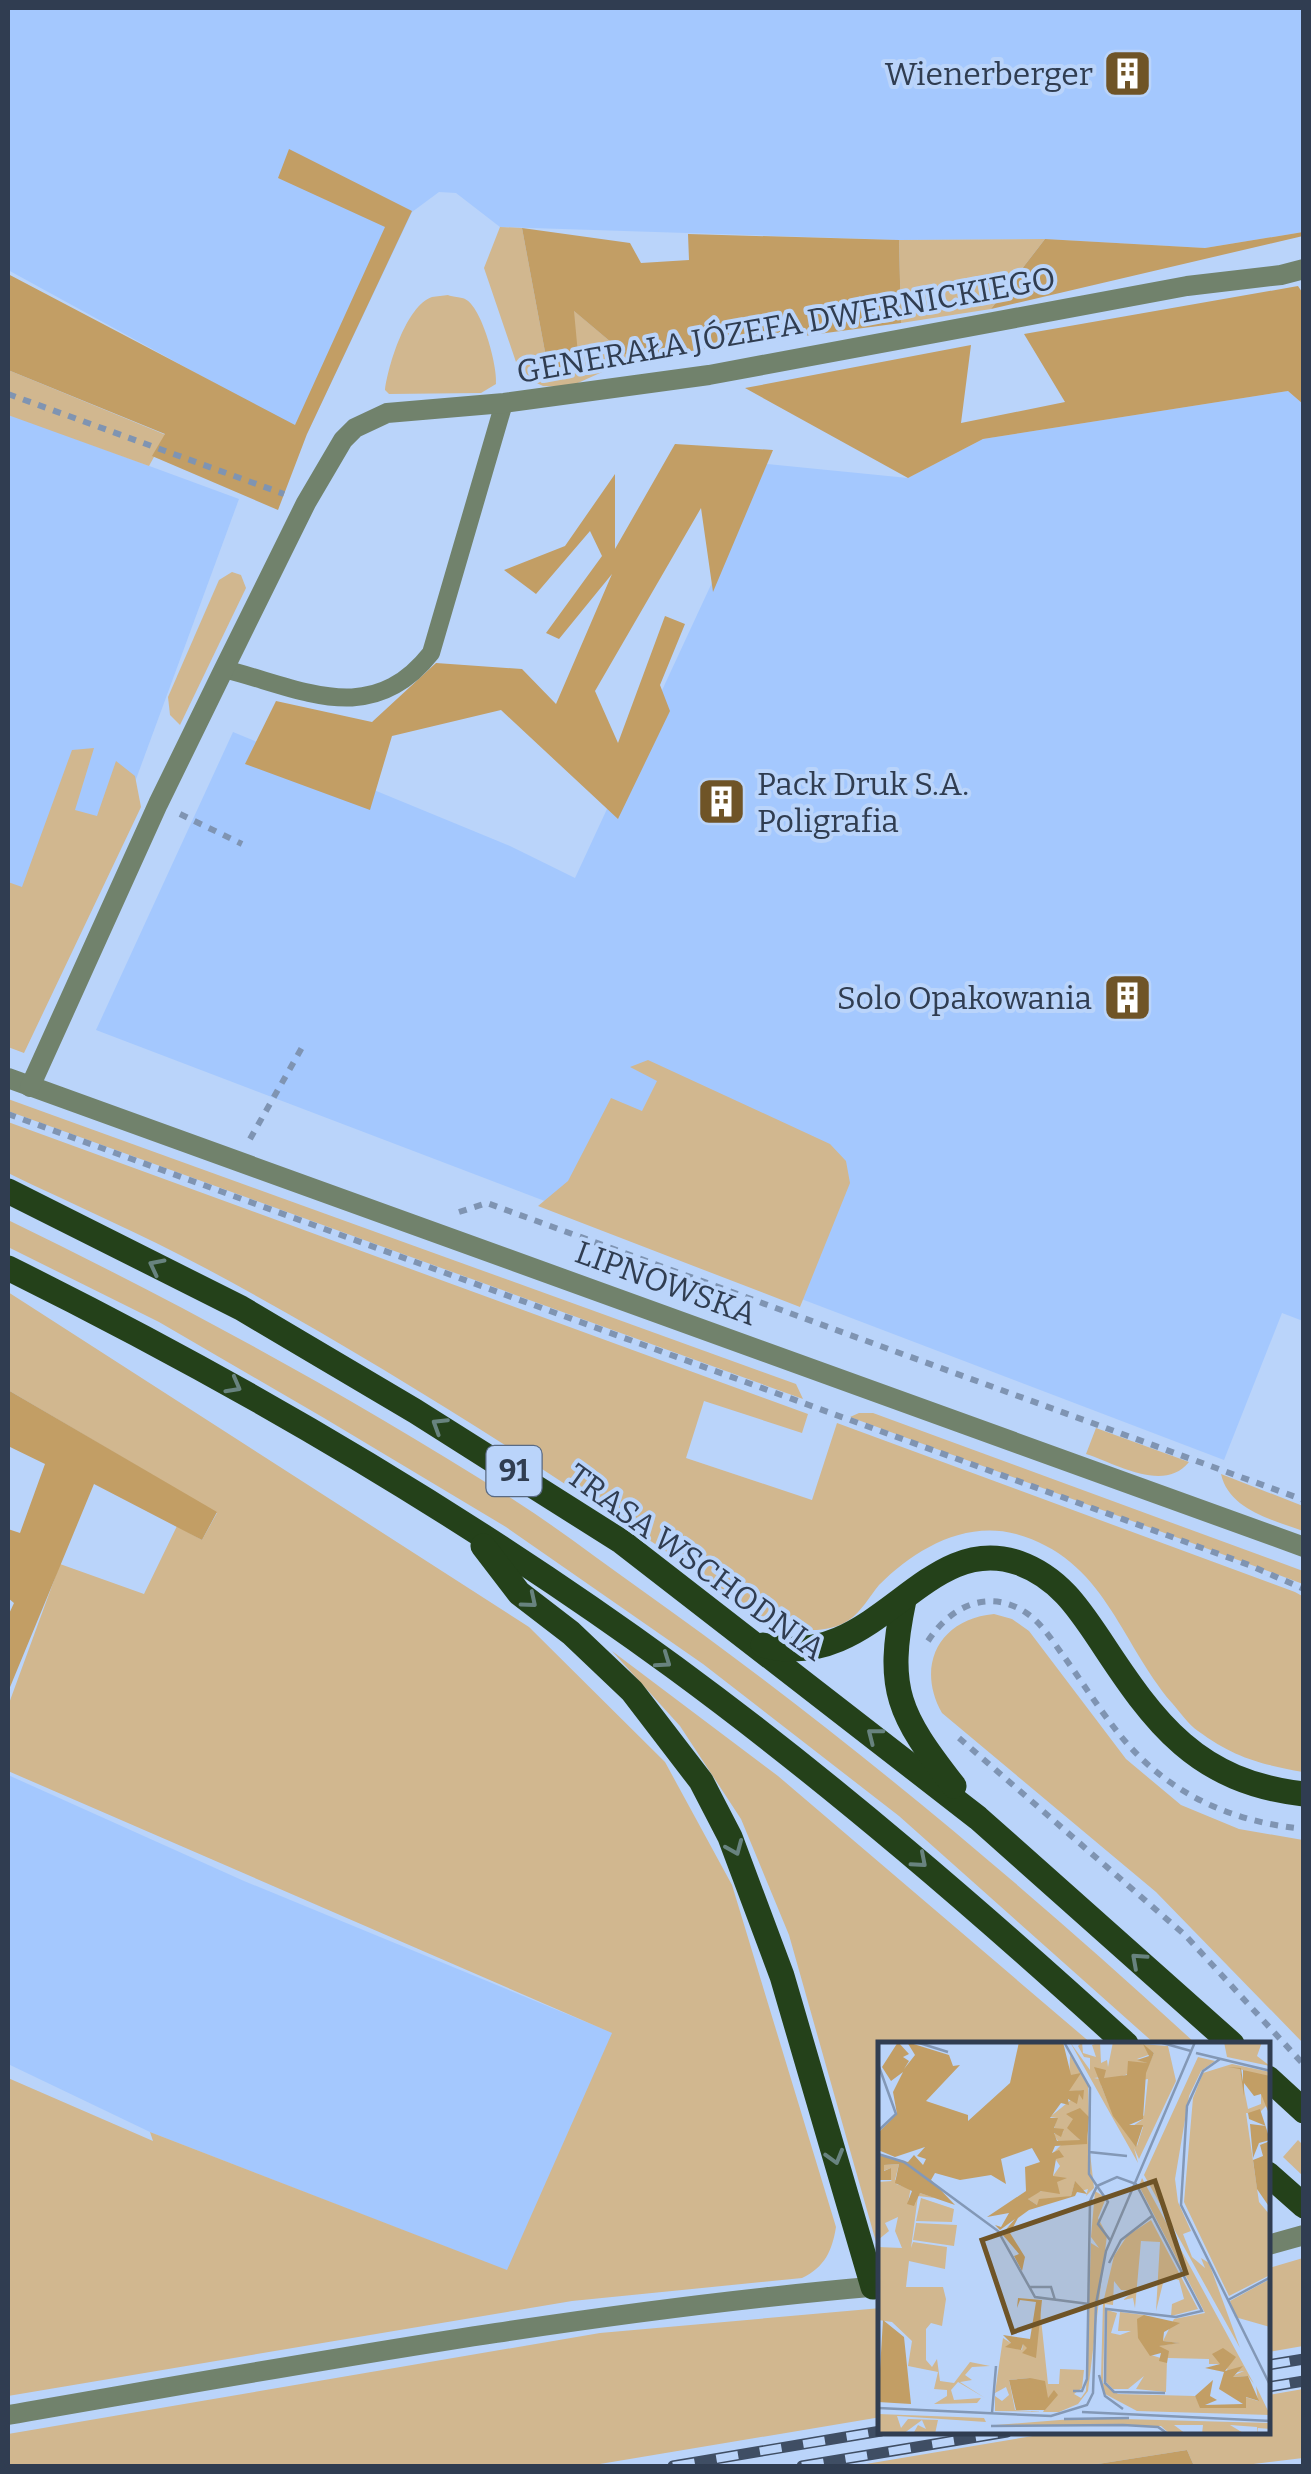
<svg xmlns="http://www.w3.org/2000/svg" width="1311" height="2474" font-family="Bitter,serif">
	<rect width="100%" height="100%" fill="#bad4fa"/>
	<g fill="#a4c8fe">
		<polygon points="8,8 1303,8 1303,232 1205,248 1045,239 899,240 500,227 456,193 439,192 412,212 307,434 8,270"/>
		<polygon points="1288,391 1303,404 1303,1321 1282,1313 1224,1460 96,1030 233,732 510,846 575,878 767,464 908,478 983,439"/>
		<polygon points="8,414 239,499 85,918 8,890"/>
		<polygon points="8,1775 244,1881 613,2033 508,2271 150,2132 8,2064"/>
	</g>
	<g fill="#d1b78f">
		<polygon points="500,227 522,228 548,368 573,310 631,359 569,387 543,386 528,379 517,365 484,268"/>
		<polygon points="1045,239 991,309 901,323 899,240"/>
		<path d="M448 295C449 296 464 298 465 299 482 307 498 367 496 384L481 393 389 394 385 390C388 366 406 306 432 297 437 296 443 296 448 295Z"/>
		<polygon points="8,370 166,435 149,466 8,415"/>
		<polygon points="232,572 241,575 246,588 180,725 170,715 168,697 219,580"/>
		<polygon points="94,748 75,810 97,816 116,761 135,776 141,807 24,1053 8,1047 8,882 22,887 72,750"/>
		<polygon points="648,1060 830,1144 846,1161 850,1183 800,1307 538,1206 568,1181 611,1098 642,1111 657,1081 630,1067"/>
		<polygon points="8,1099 796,1384 803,1399 8,1111"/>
		<path d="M8 1122 808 1414 802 1433 704 1401 686 1458 812 1500 837 1423 1295 1592 1304 1597 1303 1772C1260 1764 1235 1758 1198 1731 1188 1724 1180 1712 1172 1703 1119 1641 1105 1559 1016 1534 964 1520 914 1550 879 1585 870 1596 861 1612 849 1620 824 1636 794 1630 768 1622 587 1495 402 1374 207 1269 142 1234 74 1205 8 1173Z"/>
		<path d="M8 1220C183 1305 352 1397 517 1502 559 1529 599 1560 640 1589 836 1728 1020 1882 1196 2044H1155L899 1816 703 1664 506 1527 324 1418 159 1322 8 1247Z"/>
		<path d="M8 1292 529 1627 665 1762 732 1885 836 2227C832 2251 825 2267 802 2278L572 2301 8 2396V2078L153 2141 150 2132 507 2270 612 2033 8 1771V1706L60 1564 144 1594 177 1526 202 1540 217 1513 8 1390Z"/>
		<polygon points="859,1413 873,1413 1303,1571 1303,1584 850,1417"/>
		<path d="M1096 1428 1189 1462C1164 1493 1117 1464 1086 1454Z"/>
		<path d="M1221 1474 1303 1506V1531C1273 1520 1229 1510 1221 1474Z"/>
		<path d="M994 1614 1012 1619 1029 1631 1126 1759 1181 1805 1239 1829 1303 1840V2043L1156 1892 942 1713C915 1665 940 1619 994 1614Z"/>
		<polygon points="612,1651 778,1776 1092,2044 881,2044 881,2250 876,2242 789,1935 741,1819 680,1726"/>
		<polygon points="1298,2140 1303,2145 1303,2176 1283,2157"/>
		<polygon points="1303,2258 1303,2346 1269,2352 1269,2268"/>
		<polygon points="881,2308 881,2417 588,2466 8,2466 8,2434 600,2333"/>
		<polygon points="1303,2389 1303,2458 1237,2466 1194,2466 1187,2450 1085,2466 854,2466 1057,2432 1268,2432 1269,2395"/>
	</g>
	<g fill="#c29e65">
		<polygon points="289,149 412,211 307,434 278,510 152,456 165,434 8,370 8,274 295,425 385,227 278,178"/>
		<polygon points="522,228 630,243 641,263 689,260 688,234 899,240 901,323 631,359 574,311 579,365 548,368"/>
		<polygon points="1303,232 1303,236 991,309 1045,239 1205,248"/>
		<polygon points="1298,286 1304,295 1303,404 1288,391 983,439 908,478 745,388 971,345 961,423 1065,402 1024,334"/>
		<polygon points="675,444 773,450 713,592 701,508 595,691 618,743 665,616 685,624 660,685 670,711 618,819 501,710 392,736 370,810 245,764 276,701 372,722 436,663 522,669 556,704 612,574 559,639 546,633 602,556 590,531 536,594 504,570 565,546 615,474 615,549"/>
		<polygon points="8,1390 217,1512 202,1540 94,1484 8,1692 8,1616 14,1603 8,1598 8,1529 20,1533 45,1464 8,1446"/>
		<polygon points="1187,2450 1194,2466 1085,2466"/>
	</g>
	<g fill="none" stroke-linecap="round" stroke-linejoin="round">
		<g stroke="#7f94b2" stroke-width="6" stroke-dasharray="8 8" stroke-linecap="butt">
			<polyline points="8,394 284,494"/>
			<polyline points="180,814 242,844"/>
			<polyline points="8,1114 1249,1565 1304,1589"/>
			<polyline points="250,1139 304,1044"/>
			<polyline points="459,1212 487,1203 1304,1500"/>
			<path d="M928 1641C950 1607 987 1588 1025 1612 1042 1623 1053 1642 1065 1658 1090 1693 1113 1732 1144 1761 1189 1803 1244 1823 1304 1829"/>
			<polyline points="959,1738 1185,1935 1304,2065"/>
		</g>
		<path stroke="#71826c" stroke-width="18" d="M224 669C303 689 371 729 431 653L504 403"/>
		<g stroke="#71826c" stroke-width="20">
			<polyline points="8,1078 1304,1547"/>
			<polyline points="30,1087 158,804 224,669 306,503 343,440 355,428 387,413 504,403 709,375 1187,286 1281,275 1304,269"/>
			<polyline points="1268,2245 1304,2235"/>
			<path d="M8 2415C298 2365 587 2311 881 2286"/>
		</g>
		<g stroke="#24411a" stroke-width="25">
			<polyline points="8,1191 241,1308 415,1411 622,1542 978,1818 1232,2044"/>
			<path d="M8 1268C240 1383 464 1514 674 1667 832 1783 981 1912 1126 2044"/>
			<polyline points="483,1546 519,1593 571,1633 632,1691 701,1781 730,1837 782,1976 873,2287"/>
			<path d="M904 1600C885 1690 899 1715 954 1786"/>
			<path d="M763 1645C876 1675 923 1529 1019 1563 1058 1577 1078 1607 1100 1640 1155 1724 1197 1782 1304 1794"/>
			<polyline points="1268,2078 1304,2111"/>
			<polyline points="1268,2174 1304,2206"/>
		</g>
		<defs>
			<g id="rail">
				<polyline points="1268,2365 1304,2359"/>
				<polyline points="1268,2387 1304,2381"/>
				<polyline points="673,2466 881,2431"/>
				<polyline points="802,2466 1007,2432"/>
			</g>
		</defs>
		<use href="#rail" stroke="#3f4e64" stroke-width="11"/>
		<use href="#rail" stroke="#bad4fa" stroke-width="8" stroke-dasharray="22" stroke-linecap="butt"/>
	</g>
	<defs><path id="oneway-chevron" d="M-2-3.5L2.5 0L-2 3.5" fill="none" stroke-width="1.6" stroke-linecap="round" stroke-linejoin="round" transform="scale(2.5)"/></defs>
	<g stroke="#68837f">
		<use href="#oneway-chevron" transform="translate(156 1266) rotate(-153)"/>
		<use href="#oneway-chevron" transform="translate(234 1386) rotate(29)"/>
		<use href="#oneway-chevron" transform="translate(439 1425) rotate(-148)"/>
		<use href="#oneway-chevron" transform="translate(530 1601) rotate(40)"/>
		<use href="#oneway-chevron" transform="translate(664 1661) rotate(35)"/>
		<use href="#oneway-chevron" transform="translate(874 1735) rotate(-142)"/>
		<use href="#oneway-chevron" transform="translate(735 1848) rotate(67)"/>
		<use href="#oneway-chevron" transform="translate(920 1861) rotate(41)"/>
		<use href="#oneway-chevron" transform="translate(1138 1960) rotate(-138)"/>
		<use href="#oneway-chevron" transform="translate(835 2157) rotate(74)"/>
	</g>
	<defs>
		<symbol id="building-square" viewBox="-11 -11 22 22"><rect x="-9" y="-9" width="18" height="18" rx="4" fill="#6f5427" stroke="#bad4fa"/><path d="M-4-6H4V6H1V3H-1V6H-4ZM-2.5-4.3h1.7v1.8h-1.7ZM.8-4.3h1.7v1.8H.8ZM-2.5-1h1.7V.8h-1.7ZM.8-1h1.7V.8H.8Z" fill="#fff"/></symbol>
	</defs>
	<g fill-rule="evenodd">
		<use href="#building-square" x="1100" y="46" width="55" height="55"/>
		<use href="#building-square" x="694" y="774" width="55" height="55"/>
		<use href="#building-square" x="1100" y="970" width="55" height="55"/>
	</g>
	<g text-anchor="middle" stroke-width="8" stroke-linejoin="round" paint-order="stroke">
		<rect fill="#bad4fa" stroke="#596a84" stroke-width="2.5" x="486.5" y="1446" width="55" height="50" rx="8"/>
		<g font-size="30" font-weight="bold" fill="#303d51">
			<text x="514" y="1481">91</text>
		</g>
		<g font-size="32" fill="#303d51" stroke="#bad4fa" text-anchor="end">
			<text x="1093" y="85">Wienerberger</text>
			<text x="757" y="795" text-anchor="start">Pack Druk S.A.<tspan x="757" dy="37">Poligrafia</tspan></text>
			<text x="1092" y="1009">Solo Opakowania</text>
		</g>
		<g font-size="32" fill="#303d51" stroke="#bad4fa">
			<text transform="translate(786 325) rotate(-10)" y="11">GENERAŁA JÓZEFA DWERNICKIEGO</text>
			<text transform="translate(666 1283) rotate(20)" y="11">LIPNOWSKA</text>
			<text transform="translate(696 1562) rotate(36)" y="11">TRASA WSCHODNIA</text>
		</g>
	</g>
	<g transform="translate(878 2042)">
		<rect width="392" height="392" fill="#bad4fa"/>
		<path d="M192 0 212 28V16L206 15 200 4 204 0 205 11 218 15 214 3 222 0 223 21 229 18 230 25 235 0 290 4 298 39 261 117 256 106 260 121ZM267 5 276 11 264 38 270 37 266 74 258 68 257 80 262 75 265 77 252 86 265 85 259 104 230 61 263 39 229 58 223 43 228 38 216 36 225 35 230 39 264 27 253 24 269 21 259 17 273 12ZM346 0H384L379 14 392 24 349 15ZM192 13 210 43 211 75 193 73 200 76 192 87 202 98 186 102 209 101 210 93 216 146 208 154 210 147 203 149 197 140 193 154 159 163 150 157 154 151 179 146 175 134 182 124 174 112 183 103 175 92 186 90 176 87 179 76 172 75 205 48 191 50ZM320 15 337 19 323 29 311 54 297 137 300 160 313 189 305 192 314 215 327 226 323 216 331 221 362 306 266 133ZM354 22 392 30 389 37 362 27 370 67 383 62V51L392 60 380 72 368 71 381 160 392 173V233L351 254 306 160 315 56 325 31ZM21 122 17 138 24 137 18 142 30 146 34 139 30 161 37 162 40 152 42 151 57 156 40 154 33 206 35 200 69 205 67 227 31 219 28 245H65L68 257 64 284 53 281 48 287V318L54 325 59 317 62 339 76 341 92 320 112 324 94 325 87 333 94 338 82 340 107 356 80 340 73 348 76 358 103 356 99 361 56 362 69 354V348L56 347 60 330 30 324 34 299 14 280 0 278V205L24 206 17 189 20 175 7 181 11 189 0 198V140L14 139 8 134 13 126 5 129 6 123ZM264 136 376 342 370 334 352 335 366 329 349 332 350 312 341 314 343 322H331V317L290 316V309L278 304 301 301 285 299 296 277 327 271 261 144ZM217 149 228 156 220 176 229 193 210 349 200 362 181 370 117 369V354L124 359 131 353 128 345 117 351 125 296 144 308 145 301 159 300 162 268 170 342H181L182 327 206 328 204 346 196 352 203 356 208 349 213 201 221 206 213 195ZM152 336 169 358 176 349 165 370 137 368 131 338ZM43 156 76 167 74 180 38 179ZM273 178 320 267 293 274 294 262 306 257 301 238 294 236 285 241 278 269 282 200 263 199 257 266 255 256 245 258 256 249 243 248 236 239 235 263 227 262 225 341 240 352 317 354 323 366 367 365V355L380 359 378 344 392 373 259 369 227 352 223 336 225 261 236 214 249 194ZM38 181 79 183 76 204 35 198ZM392 237V285L357 275 352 259ZM229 268 239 271 233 291 242 293 253 289H240L242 270 266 273 273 313 289 318 288 350 258 347 266 334 250 347H235L228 340ZM0 372 106 376 108 380 19 374 23 386 30 377 60 378 57 392H35L40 383 48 387 44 378 25 392H0ZM207 376 392 381 393 387 380 386V392L379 385 352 383 367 392H324L325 383H296L308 392H292L283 384 118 383Z" fill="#d1b78f" fill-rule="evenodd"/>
		<path d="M20 0 31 12 25 15 31 19 26 27 37 13 29 0 71 13 75 24 82 23 48 59 90 73V79L132 41 141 0H185L193 33 203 31 191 49 206 48 205 58 201 52 199 62 190 57 191 63 183 61 172 76H180L176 86 186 87 183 95 176 91 179 99 202 98 189 86 195 77 188 72 202 66 211 75 209 102 177 104 174 111 181 108 186 115 178 117 175 134 189 136 179 140 182 152 163 149 150 157 159 163 161 157 193 154 197 139 209 152 199 150 197 154 151 168 140 176 132 191 147 215 144 229 136 214 141 212 124 192 137 177 122 188 117 183 123 185 131 171 109 175 148 149 147 125 162 120 154 106 123 117 128 142 113 133 82 138 57 131 53 138 77 163 42 151 36 164 29 162 34 149 17 141 21 122 6 123V129L13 126V138H0V113L30 120 36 113 45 123 48 117 39 114 47 105 17 115 0 108V91L19 72 15 50 25 30 13 39 4 25ZM265 2 276 11 268 31 265 77 251 83H265L258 105 235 74 216 25 228 28 226 36 249 33 250 19 269 21 259 18 271 14ZM350 25 363 26 365 40V28L392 34V74L383 52 376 54 366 41V54L362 27ZM382 67 392 98 381 101 375 116 372 82 388 84 371 77 370 71ZM392 99 393 165 392 166 379 147 375 118 385 114 382 103ZM140 256 164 258 158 316 144 311 149 306 145 302 143 308 127 305 133 301 125 293 152 297 158 260 142 258 139 266ZM266 273 302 281 286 290 285 299 302 301 281 304 291 309 289 321 281 319 283 311 272 314 260 296 259 277ZM5 278 26 295 33 362 0 360ZM345 306 358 315 347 329 365 324 355 335 370 334 381 359 368 355V366H322L317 354 335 338 332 354 339 358 327 363 365 362 341 347 346 330 327 326 342 322 334 312ZM152 336 167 339 170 356 176 348 180 353 167 368H138L131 338Z" fill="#c29e65"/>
		<path fill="none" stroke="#8398b6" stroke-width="2.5" d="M38 0 70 10M186 0 212 46 211 132 219 144 212 159 209 337 204 349H195M281 0 313 9M318 11 393 29M342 17 325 29 309 64 303 163 393 345M0 22 18 72 0 89M211 110 249 114M0 112 26 120 120 189 157 255 211 262M219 144 239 135 258 142 324 269 298 275 228 267 227 341 236 350 287 351M219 144 230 160 220 182 232 198M231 221 243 198 274 174M151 245H173L177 258M350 258 393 235M221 333 227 354 245 367M0 366 173 374 209 363 215 351 218 262 228 209 317 0M204 370 393 379M114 371 118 324M186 377 251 376M113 384 245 383 280 385 290 392"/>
		<path fill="#6f5427" fill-opacity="0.15" stroke="#6f5427" stroke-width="5" d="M277 139 308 231 135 290 104 198Z"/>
		<rect width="392" height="392" fill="none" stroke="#303d51" stroke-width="5"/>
	</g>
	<rect width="1311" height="2474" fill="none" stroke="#303d51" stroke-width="20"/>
</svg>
